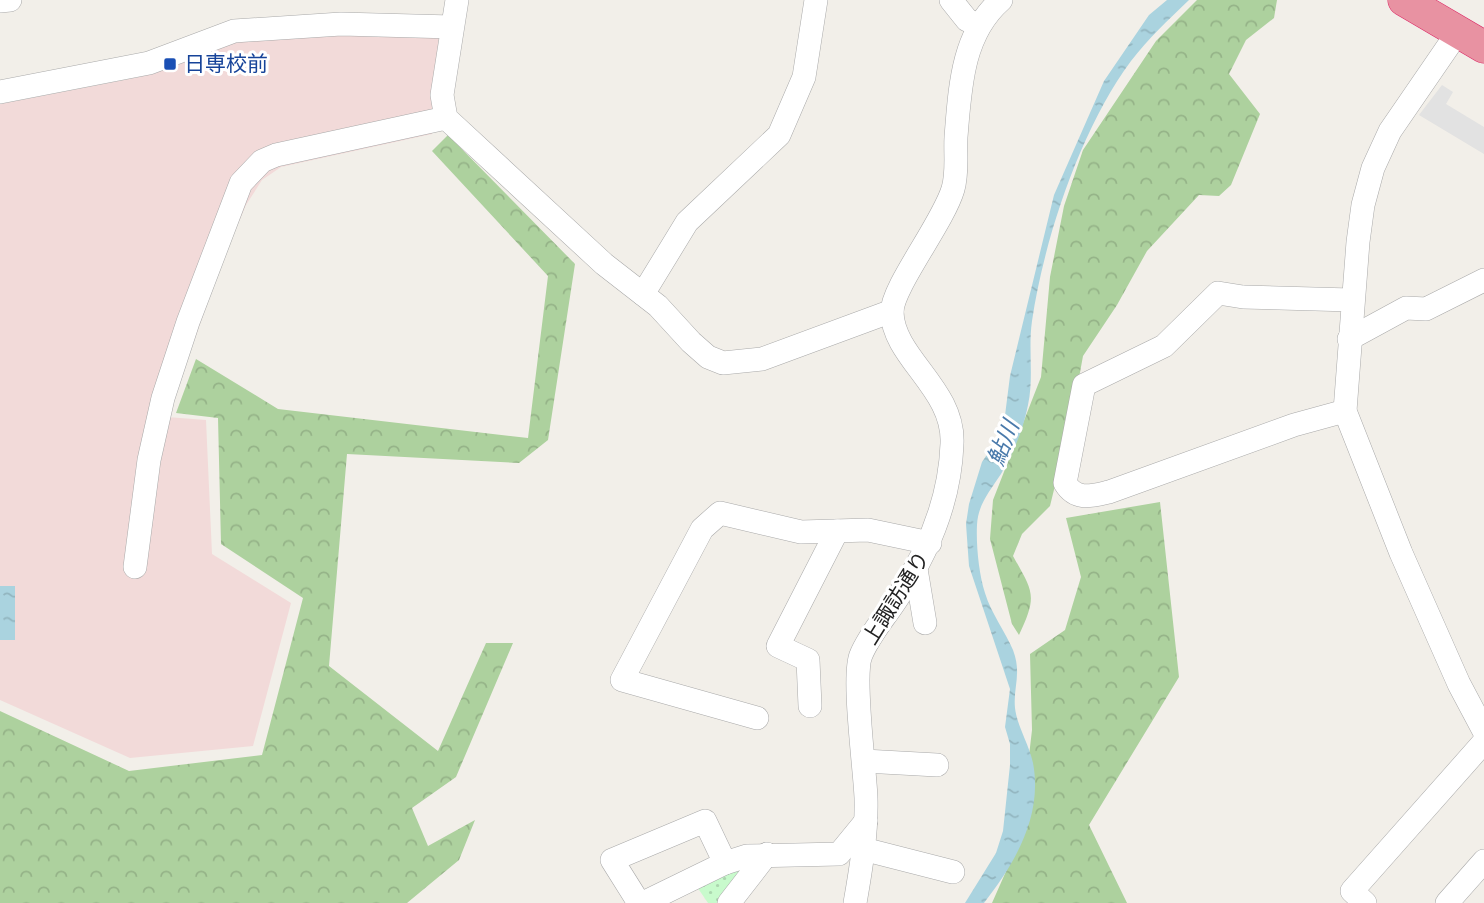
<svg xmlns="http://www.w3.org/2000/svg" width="1484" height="903" font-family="'Sofia Sans Condensed','Noto Sans JP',sans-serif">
	<defs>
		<pattern id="forest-crowns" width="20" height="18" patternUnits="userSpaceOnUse" patternTransform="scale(1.75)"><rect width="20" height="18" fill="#add19e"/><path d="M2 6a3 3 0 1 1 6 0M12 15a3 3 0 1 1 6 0" fill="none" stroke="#95b388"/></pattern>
		<pattern id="park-dots" width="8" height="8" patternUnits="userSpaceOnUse" patternTransform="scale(1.75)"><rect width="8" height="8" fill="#c8facc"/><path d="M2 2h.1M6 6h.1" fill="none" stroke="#acd6af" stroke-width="1.8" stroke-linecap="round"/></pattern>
		<pattern id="water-ripples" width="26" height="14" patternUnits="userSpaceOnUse" patternTransform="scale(1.75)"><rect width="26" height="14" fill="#aad3df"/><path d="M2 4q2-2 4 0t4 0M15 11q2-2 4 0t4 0" fill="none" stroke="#92b5bf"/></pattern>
	</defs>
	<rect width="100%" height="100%" fill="#f2efe9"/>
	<polygon fill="#f2dad9" points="356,34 439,38 433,87 432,134 281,167 262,180 246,205 224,256 167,417 206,420 212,554 291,603 253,746 130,758 0,700 0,104 139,77 226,41"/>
	<g fill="url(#forest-crowns)">
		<path d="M1197 0H1277L1274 18 1246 40 1229 74 1260 114 1231 185 1219 196 1199 195 1147 251 1117 305 1083 356 1072 416 1050 506 1022 534 1013 556C1033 592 1038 595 1019 635L1012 624 990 539 993 500 1041 377 1050 277 1064 206 1083 150 1156 41Z"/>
		<polygon points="448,135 575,264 548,440 519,463 347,454 329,666 438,751 486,643 513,643 456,777 412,808 428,846 475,820 459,860 407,903 0,903 0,711 129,771 262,755 303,598 221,544 218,418 176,413 196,359 278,409 528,438 548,276 432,151"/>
		<polygon points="1160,502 1179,677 1089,825 1127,903 992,903 1019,842 1032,730 1030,654 1065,630 1081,577 1066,518"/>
	</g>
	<polygon fill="url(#park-dots)" points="767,854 727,903 708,903 693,881"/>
	<polygon fill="#e2e2e2" points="1442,85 1453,92 1446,104 1484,127 1484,154 1419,115"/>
	<g fill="url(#water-ripples)">
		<path d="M1167 0H1189C1168 20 1148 39 1131 61 1081 128 1044 239 1032 321 1028 349 1034 378 1028 405 1023 430 1014 452 1001 474 990 491 978 504 977 525 976 546 979 574 985 593 991 613 1005 631 1013 650 1022 674 1013 687 1015 708 1017 726 1029 744 1033 763 1043 816 1015 863 984 903H965L996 853 1003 831 1010 765V744L1005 727 1010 689 969 566 966 524 969 504 982 462 1003 431 1010 376 1054 195 1104 81 1149 15Z"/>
		<rect x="0" y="586" width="15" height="54"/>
	</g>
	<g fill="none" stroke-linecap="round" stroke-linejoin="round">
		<defs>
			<g id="minor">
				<polyline points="457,0 442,95 446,118 604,264 658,306 691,342 708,357 723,363 762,359 892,311"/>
				<polyline points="951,0 967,20 979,25"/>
				<polyline points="0,1 10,0"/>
				<polyline points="1458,32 1390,131 1373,168 1363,205 1358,242 1345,411 1401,553 1459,684 1484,731"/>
				<polyline points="0,92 149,63 234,31 341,24 452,27"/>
				<polyline points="643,294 687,222 779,135 804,77 816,0"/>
				<polyline points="1349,339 1406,308 1426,309 1484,280"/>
				<path d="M1345 411 1294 425 1109 492C1091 496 1076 501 1065 483L1084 385 1164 346 1218 293 1243 297 1351 300"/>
				<polyline points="135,567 149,460 163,398 188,322 241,183 262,161 276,155 446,118"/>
				<polyline points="916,569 925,623"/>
				<polyline points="810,706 808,660 778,646 837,531"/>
				<polyline points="757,718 622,680 702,529 720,513 801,532 868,530 930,543"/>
				<polyline points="864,761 937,765"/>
				<polyline points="863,849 953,872"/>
				<polyline points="639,903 612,860 705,821 725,863"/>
				<polyline points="643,903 725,863 747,856 839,854 866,821"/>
				<polyline points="729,903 767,854"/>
				<path d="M855 903C861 869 867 832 866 798 865 769 852 676 861 655 869 635 886 616 898 597 928 552 950 500 952 444 955 389 893 358 892 312 892 287 943 223 953 189 958 172 955 154 956 137 960 88 962 34 1001 0"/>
				<polyline points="1365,903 1352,891 1484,742"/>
				<polyline points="1447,903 1484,861"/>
			</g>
			<polyline id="highway" points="1404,0 1484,47"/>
		</defs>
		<use href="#minor" stroke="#a9a9a9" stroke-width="24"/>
		<use href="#highway" stroke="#dc2a67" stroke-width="33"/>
		<use href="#minor" stroke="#fff" stroke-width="23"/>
		<use href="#highway" stroke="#e892a2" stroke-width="32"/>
	</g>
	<rect fill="#1a4fb4" stroke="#fff" stroke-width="2.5" x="163" y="57" width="14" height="14" rx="3.5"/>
	<g text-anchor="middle" stroke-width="6" stroke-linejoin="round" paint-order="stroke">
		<g font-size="21" fill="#164399" stroke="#fff" text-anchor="start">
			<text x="184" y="71">日専校前</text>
		</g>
		<g font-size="21" fill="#222" stroke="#fff">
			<text transform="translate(896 598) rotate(-58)" y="7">上諏訪通り</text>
		</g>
		<g font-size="23" font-style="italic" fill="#4a7aab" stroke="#fff">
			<text transform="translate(1003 443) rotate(-68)" y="8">鮎川</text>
		</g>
	</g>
</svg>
